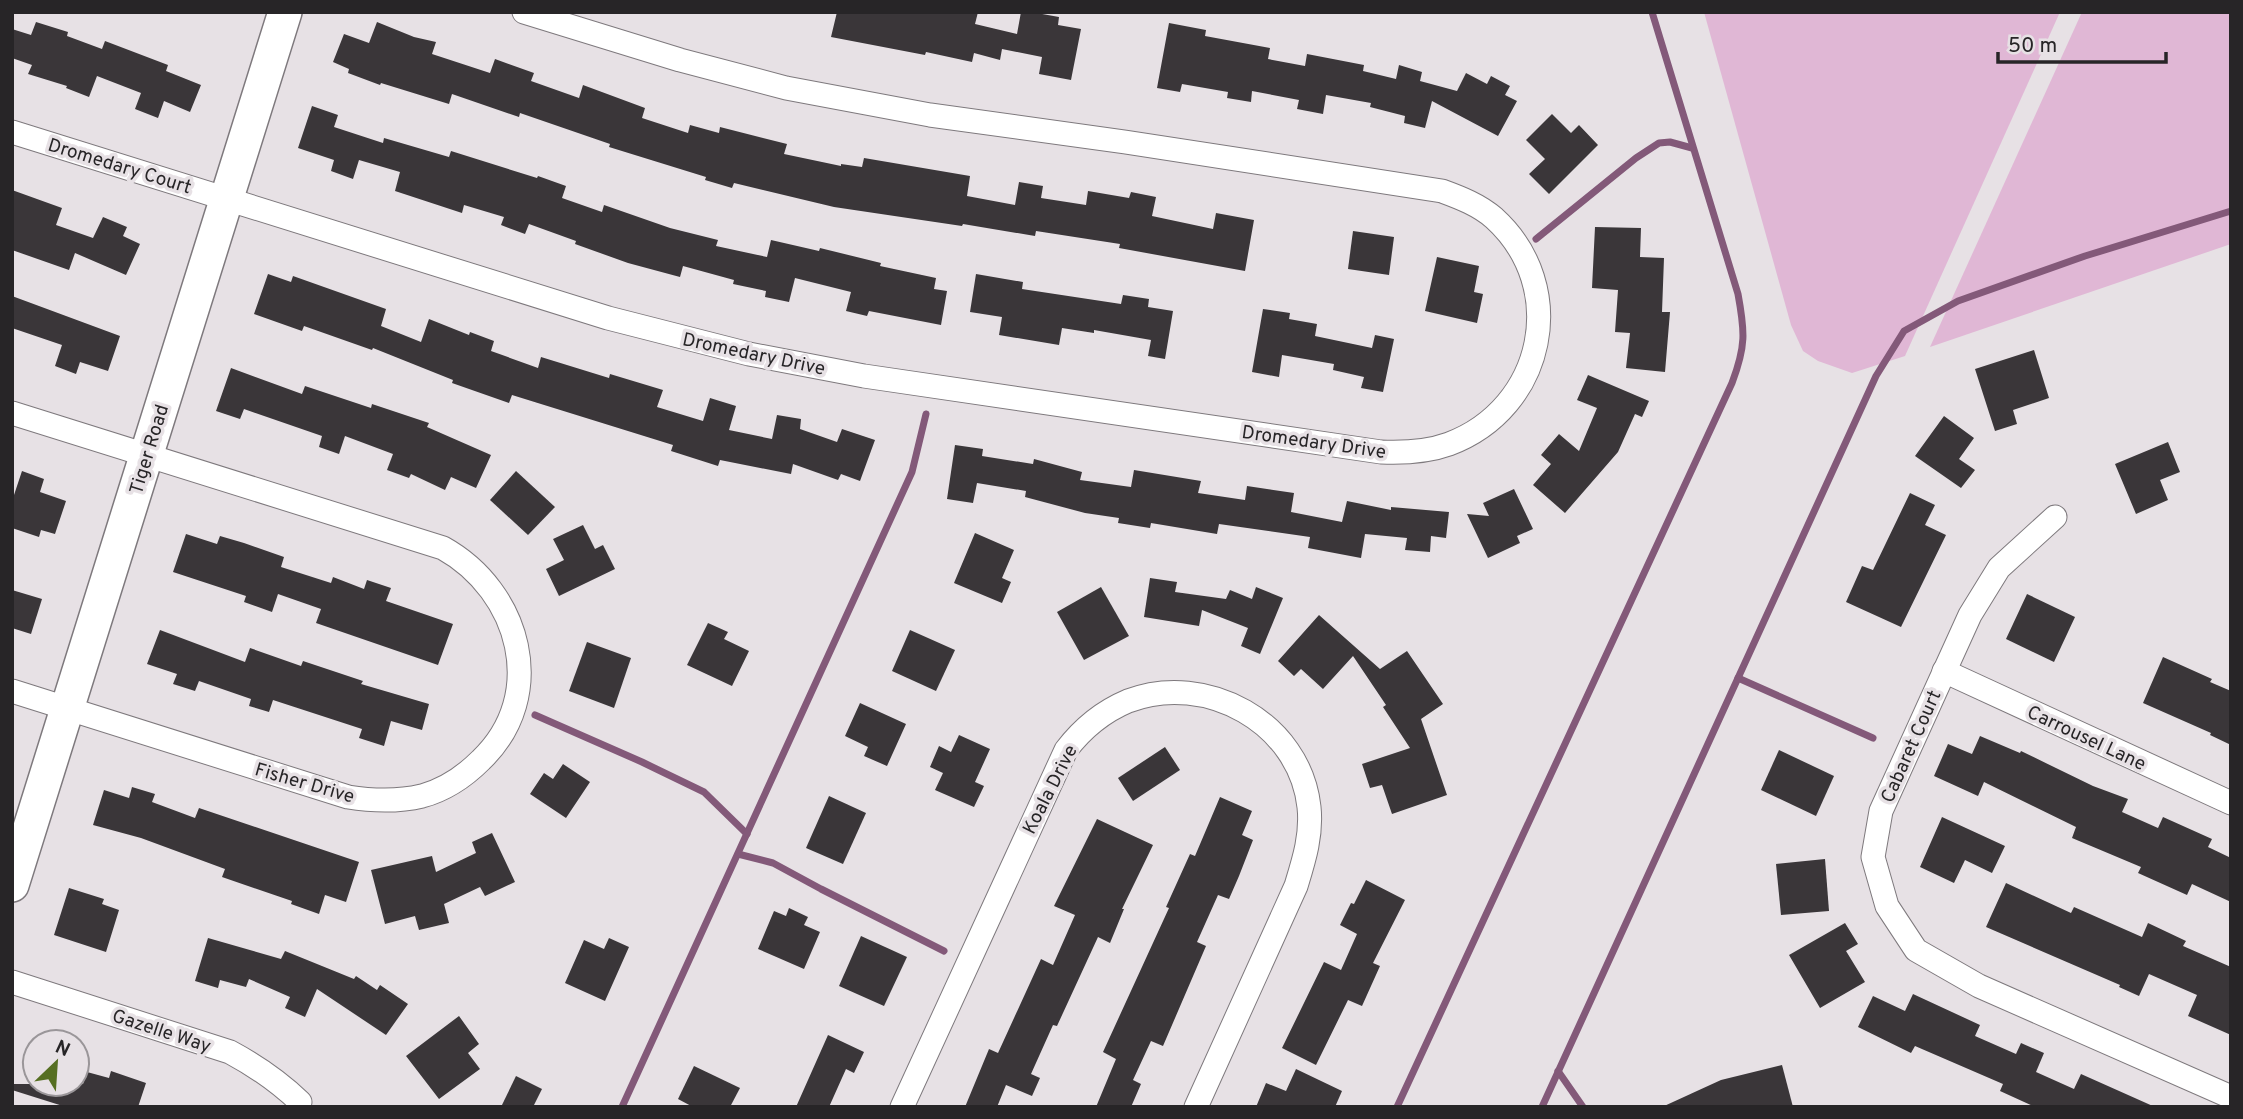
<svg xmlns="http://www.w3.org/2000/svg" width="2243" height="1119" font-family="Overpass,sans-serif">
	<rect width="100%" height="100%" fill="#e7e1e5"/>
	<g fill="#e0b7d5">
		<polygon points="1704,12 2060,12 1905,356 1852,373 1818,361 1803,351 1791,325"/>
		<polygon points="2082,12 2231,12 2231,244 1930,347"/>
	</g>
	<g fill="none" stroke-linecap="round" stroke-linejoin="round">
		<g stroke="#835979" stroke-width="7">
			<polyline points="1536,239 1636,158 1659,143 1670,142 1692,148"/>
			<polyline points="1738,678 1873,738"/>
			<polyline points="535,715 642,762 704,792 747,834"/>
			<polyline points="738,854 773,863 821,889 944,951"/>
			<polyline points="1558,1071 1583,1107"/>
			<polyline points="622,1107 912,472 926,414"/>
			<path d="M1397 1107 1732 383C1746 346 1745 332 1738 294L1652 12"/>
			<polyline points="1542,1107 1876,376 1904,331 1958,301 2085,256 2231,211"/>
		</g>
	</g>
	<g fill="#3a3639">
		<polygon points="837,12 978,12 975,24 1017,34 1021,12 1031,12 1059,17 1058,25 1081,29 1071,80 1039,74 1042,57 1002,49 1000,60 974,53 972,62 926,52 925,55 831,37"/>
		<polygon points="36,22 68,32 67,36 102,49 105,41 168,65 166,71 201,85 190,112 164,101 158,118 135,109 141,93 97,76 89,97 66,88 67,86 28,74 32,65 12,58 12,29 31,35"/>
		<polygon points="377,22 414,37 436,42 432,54 490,73 495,59 534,73 531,81 579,98 583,85 645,108 642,118 688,133 690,125 719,133 720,127 787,144 784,154 841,166 841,164 862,167 864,158 970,176 967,196 1015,205 1019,182 1043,186 1041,198 1086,205 1088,191 1129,198 1131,192 1156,197 1152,216 1213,229 1216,213 1254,220 1245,271 1119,248 1120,244 1036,231 1035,236 963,224 962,226 881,214 834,207 734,183 732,188 705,180 706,177 609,147 610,144 520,113 519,117 452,94 449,104 381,83 380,85 348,73 349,69 333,62 344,34 369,43"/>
		<polygon points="1169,23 1206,30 1205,36 1270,48 1268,59 1305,66 1307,54 1364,65 1363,71 1396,79 1399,65 1422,72 1420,81 1457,91 1466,73 1487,84 1491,76 1510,86 1505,95 1517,101 1498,136 1432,101 1425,128 1404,123 1405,116 1370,107 1371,103 1326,95 1323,114 1297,109 1299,100 1252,91 1251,102 1227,98 1228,92 1182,84 1180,92 1157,88"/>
		<polygon points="312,106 338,115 334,127 383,143 384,138 449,157 451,151 537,178 538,176 566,186 562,198 602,212 604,205 670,228 718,240 716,246 767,257 771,240 819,251 820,248 881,263 880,266 936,278 934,289 947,291 941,325 869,311 867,316 846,311 851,292 795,278 789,302 765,297 766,291 733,284 734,280 683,266 680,277 628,263 575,244 576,241 529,224 525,234 501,225 504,217 464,205 462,213 395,191 400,172 359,160 353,179 331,171 334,160 298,148"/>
		<polygon points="1552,114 1571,133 1579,125 1598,145 1549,194 1529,174 1545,159 1526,140"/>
		<polygon points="12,190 62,208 56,225 93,238 103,217 127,227 123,236 140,244 126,275 75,253 69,270 12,250"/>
		<polygon points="1595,227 1641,228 1640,257 1664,258 1662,312 1670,312 1665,372 1626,368 1630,333 1615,332 1618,290 1592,288"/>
		<polygon points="1353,231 1394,237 1389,275 1348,269"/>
		<polygon points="1437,257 1479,266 1474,292 1483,294 1477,323 1425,311"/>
		<polygon points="268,274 291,282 293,276 386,309 381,326 421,342 429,319 469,335 470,332 494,341 491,351 538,368 541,357 609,378 610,374 663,390 657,407 703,421 710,398 736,406 729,430 772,439 777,415 801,419 800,429 837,442 842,429 875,440 860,481 841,474 838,480 793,464 791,474 720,460 718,466 671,451 673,445 512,395 509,403 452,383 453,380 373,348 372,350 304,326 302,331 254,314"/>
		<polygon points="976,274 1023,282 1022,289 1121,304 1123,295 1149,299 1148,307 1173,311 1165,359 1148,356 1151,340 1094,330 1094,333 1062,328 1059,345 999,335 1002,317 970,312"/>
		<polygon points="12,296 120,336 108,371 80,362 76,374 55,366 62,345 12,328"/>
		<polygon points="1263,309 1290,313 1289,319 1317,324 1315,336 1372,348 1375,335 1394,339 1383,392 1361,388 1364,377 1333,370 1334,364 1282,355 1279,377 1252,372"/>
		<polygon points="2034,350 2049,398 2013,410 2017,424 1995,431 1975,369"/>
		<polygon points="231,368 302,394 305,386 371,408 372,404 429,423 427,427 491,455 476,488 451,477 445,490 411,474 409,478 387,470 393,454 345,436 339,454 319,447 322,436 244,409 240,419 216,411"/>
		<polygon points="1588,375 1649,401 1642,417 1635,414 1618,452 1565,513 1533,485 1551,464 1541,455 1559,434 1579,451 1597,408 1577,400"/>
		<polygon points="1944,416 1974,438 1959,459 1975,470 1961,488 1915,456"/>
		<polygon points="2168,442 2180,472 2160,480 2168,500 2136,514 2115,464"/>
		<polygon points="955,445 983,449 982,456 1033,464 1034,459 1082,472 1080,480 1131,487 1134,470 1201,481 1198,493 1245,500 1247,486 1294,493 1291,512 1342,522 1347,501 1391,510 1391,507 1449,512 1446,538 1431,536 1430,552 1405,550 1407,538 1365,534 1361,558 1308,548 1310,537 1219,524 1217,534 1151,523 1150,528 1118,523 1119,518 1085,513 1025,497 1026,491 977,483 973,503 947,499"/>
		<polygon points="22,471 44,479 40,492 66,501 55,534 41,530 39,537 12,528 12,501"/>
		<polygon points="516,471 555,507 528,535 490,500"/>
		<polygon points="1514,489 1533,529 1517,536 1520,543 1488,558 1467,514 1489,516 1483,503"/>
		<polygon points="1910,493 1935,505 1925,525 1946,535 1901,627 1846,602 1862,566 1873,570"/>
		<polygon points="583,525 595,549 603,545 615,569 559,596 546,569 564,560 553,539"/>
		<polygon points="975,533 1014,550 1002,578 1011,582 1002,603 954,583"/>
		<polygon points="186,534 217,544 220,536 244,543 284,557 281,567 331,583 333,577 364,589 367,580 391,588 386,601 453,624 438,665 316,623 321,609 278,594 272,612 244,602 246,596 173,572"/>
		<polygon points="1150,578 1177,582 1175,592 1226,599 1230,590 1252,599 1256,587 1283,598 1260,654 1241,646 1248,628 1202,610 1199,626 1144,617"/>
		<polygon points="1101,587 1129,636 1084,660 1057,612"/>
		<polygon points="12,590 42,599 31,634 12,628"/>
		<polygon points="2027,594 2075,617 2054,662 2006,639"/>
		<polygon points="1319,615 1380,669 1407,651 1443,704 1421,719 1447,795 1392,814 1382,785 1370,788 1362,764 1410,748 1383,707 1386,705 1353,656 1323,689 1301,669 1294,676 1278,661"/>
		<polygon points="708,623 728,632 724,639 749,651 732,686 687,665"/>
		<polygon points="160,630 245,662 250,648 301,666 303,661 363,681 361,684 429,704 422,730 391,721 384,746 359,738 362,729 273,700 269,712 249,706 251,699 199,681 195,691 173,684 177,674 147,664"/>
		<polygon points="910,630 955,650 936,691 892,671"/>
		<polygon points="587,642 631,658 614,708 569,691"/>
		<polygon points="2163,657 2212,679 2210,682 2231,691 2231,745 2210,735 2211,733 2143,703"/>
		<polygon points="860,703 906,724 887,766 864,756 868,747 845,736"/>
		<polygon points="959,735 990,749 975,782 984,786 974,807 935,790 943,773 930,767 939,746 951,752"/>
		<polygon points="1980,736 2020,753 2021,751 2093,786 2128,799 2122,812 2158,828 2163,817 2212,839 2208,847 2231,858 2231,902 2192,884 2187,895 2138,873 2141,867 2072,838 2076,827 1984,782 1978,796 1934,776 1948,744 1972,754"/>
		<polygon points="1165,747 1180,770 1133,801 1118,778"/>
		<polygon points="1779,750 1834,776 1816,816 1761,790"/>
		<polygon points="563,764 590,782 566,818 530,794 544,773 553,779"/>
		<polygon points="132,787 155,794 152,802 195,818 199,808 359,862 346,902 325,895 319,914 291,904 292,901 222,877 225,869 141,838 93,825 104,790 129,798"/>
		<polygon points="829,796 866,813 843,864 806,848"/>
		<polygon points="1220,797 1252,811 1242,835 1253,840 1239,876 1229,899 1218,895 1197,942 1206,946 1163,1046 1151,1041 1133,1080 1141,1084 1131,1107 1096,1107 1116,1059 1103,1052 1169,908 1166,907 1190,854 1195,856"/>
		<polygon points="1942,817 2005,846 1992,873 1965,860 1954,883 1920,867"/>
		<polygon points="1097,819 1153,845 1122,909 1124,909 1110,943 1098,937 1057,1026 1053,1025 1031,1074 1040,1078 1032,1096 1006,1085 997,1107 965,1107 989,1049 998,1053 1041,959 1053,965 1075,915 1054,906"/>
		<polygon points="492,833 515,882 485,896 480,887 444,904 449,923 419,930 415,916 385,924 371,870 432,856 436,872 476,853 472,842"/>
		<polygon points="1825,859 1829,911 1781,915 1776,864"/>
		<polygon points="1366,880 1405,900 1373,963 1380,966 1362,1006 1348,1000 1316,1065 1282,1048 1324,962 1341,970 1357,934 1340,925 1351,903 1354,904"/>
		<polygon points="2006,883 2071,913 2074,907 2142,937 2148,923 2186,941 2183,946 2231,967 2231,1035 2188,1016 2197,995 2149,974 2139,996 2119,987 2120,985 1986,927"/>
		<polygon points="69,888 104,899 102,904 119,910 106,952 54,935"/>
		<polygon points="789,908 808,917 804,925 820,932 804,969 758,949 774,911 786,916"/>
		<polygon points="1845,923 1858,944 1846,951 1865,982 1820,1008 1789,955"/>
		<polygon points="861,936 907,957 884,1006 839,986"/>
		<polygon points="208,938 281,959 285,951 354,979 356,976 377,990 380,985 408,1004 386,1035 317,989 305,1017 285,1008 290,997 249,979 246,987 220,980 218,988 195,981"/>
		<polygon points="609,938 629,947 605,1001 565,983 584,940 604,949"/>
		<polygon points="1913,994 1980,1025 1975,1036 2016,1054 2021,1043 2044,1053 2036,1072 2074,1089 2081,1074 2155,1107 2035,1107 2000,1091 2003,1084 1915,1046 1911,1053 1858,1027 1873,996 1905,1011"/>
		<polygon points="459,1016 479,1044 468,1053 480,1069 439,1099 406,1056"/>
		<polygon points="828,1035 864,1052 854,1073 846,1069 829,1107 796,1107"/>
		<polygon points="1782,1065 1793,1107 1662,1107 1721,1080"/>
		<polygon points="694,1066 740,1088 730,1107 693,1107 678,1099"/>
		<polygon points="1296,1069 1342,1091 1335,1107 1256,1107 1266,1083 1286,1091"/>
		<polygon points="111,1071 146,1083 138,1107 66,1107 12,1090 12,1084 83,1084 87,1072 109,1078"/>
		<polygon points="516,1076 542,1089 533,1107 501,1107"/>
	</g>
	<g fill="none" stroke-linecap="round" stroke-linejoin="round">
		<defs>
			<g id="street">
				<path d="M12 132 608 318 749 354 864 376 1381 452C1404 453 1427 452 1449 444 1545 408 1570 287 1494 218 1479 205 1461 198 1442 191L1125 142 930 115 786 88 680 60 524 12"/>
				<path d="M12 413 443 548C520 591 549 695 481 760 465 776 444 790 422 796 397 802 373 801 348 797L12 691"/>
				<polyline points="2055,517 1999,568 1970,615 1881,811 1873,857 1887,906 1916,950 1979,986 2231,1097"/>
				<polyline points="1944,671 2231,803"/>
				<path d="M12 982 230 1052C256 1066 278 1081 300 1102"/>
				<path d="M902 1107 1066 750C1082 729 1102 712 1128 701 1206 671 1300 723 1309 807 1312 835 1304 860 1296 886L1196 1107"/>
			</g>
			<polyline id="secondary" points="12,885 285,12"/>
		</defs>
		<use href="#street" stroke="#7e797d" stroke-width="25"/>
		<use href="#secondary" stroke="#7e797d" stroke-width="36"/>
		<use href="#street" stroke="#fff" stroke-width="23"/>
		<use href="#secondary" stroke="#fff" stroke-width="33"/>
	</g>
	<g text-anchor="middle" stroke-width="7" stroke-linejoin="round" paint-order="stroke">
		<g font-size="19" fill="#272527" stroke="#e7e1e5">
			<text transform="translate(120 165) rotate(17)" y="7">Dromedary Court</text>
			<text transform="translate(754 353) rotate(12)" y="7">Dromedary Drive</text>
			<text transform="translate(1314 441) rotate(8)" y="7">Dromedary Drive</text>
			<text transform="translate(148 449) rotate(-73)" y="7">Tiger Road</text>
			<text transform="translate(2087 737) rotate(25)" y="7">Carrousel Lane</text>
			<text transform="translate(1910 746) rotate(-66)" y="7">Cabaret Court</text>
			<text transform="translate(305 782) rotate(16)" y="7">Fisher Drive</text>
			<text transform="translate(1049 789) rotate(-63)" y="7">Koala Drive</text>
			<text transform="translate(162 1030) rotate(18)" y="7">Gazelle Way</text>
		</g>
	</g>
	<rect width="2243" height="1119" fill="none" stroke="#272527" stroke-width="28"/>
	<g transform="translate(56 1063) rotate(25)"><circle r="33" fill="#e7e1e5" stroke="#9a9699" stroke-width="2"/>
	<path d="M0-5L12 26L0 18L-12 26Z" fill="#566f22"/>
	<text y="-10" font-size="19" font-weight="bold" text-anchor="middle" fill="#272527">N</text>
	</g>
	<path d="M1998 52v10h168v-10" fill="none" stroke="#272527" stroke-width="3.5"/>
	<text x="2008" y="52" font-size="21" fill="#272527" stroke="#e7e1e5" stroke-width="5" paint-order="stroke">50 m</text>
</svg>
